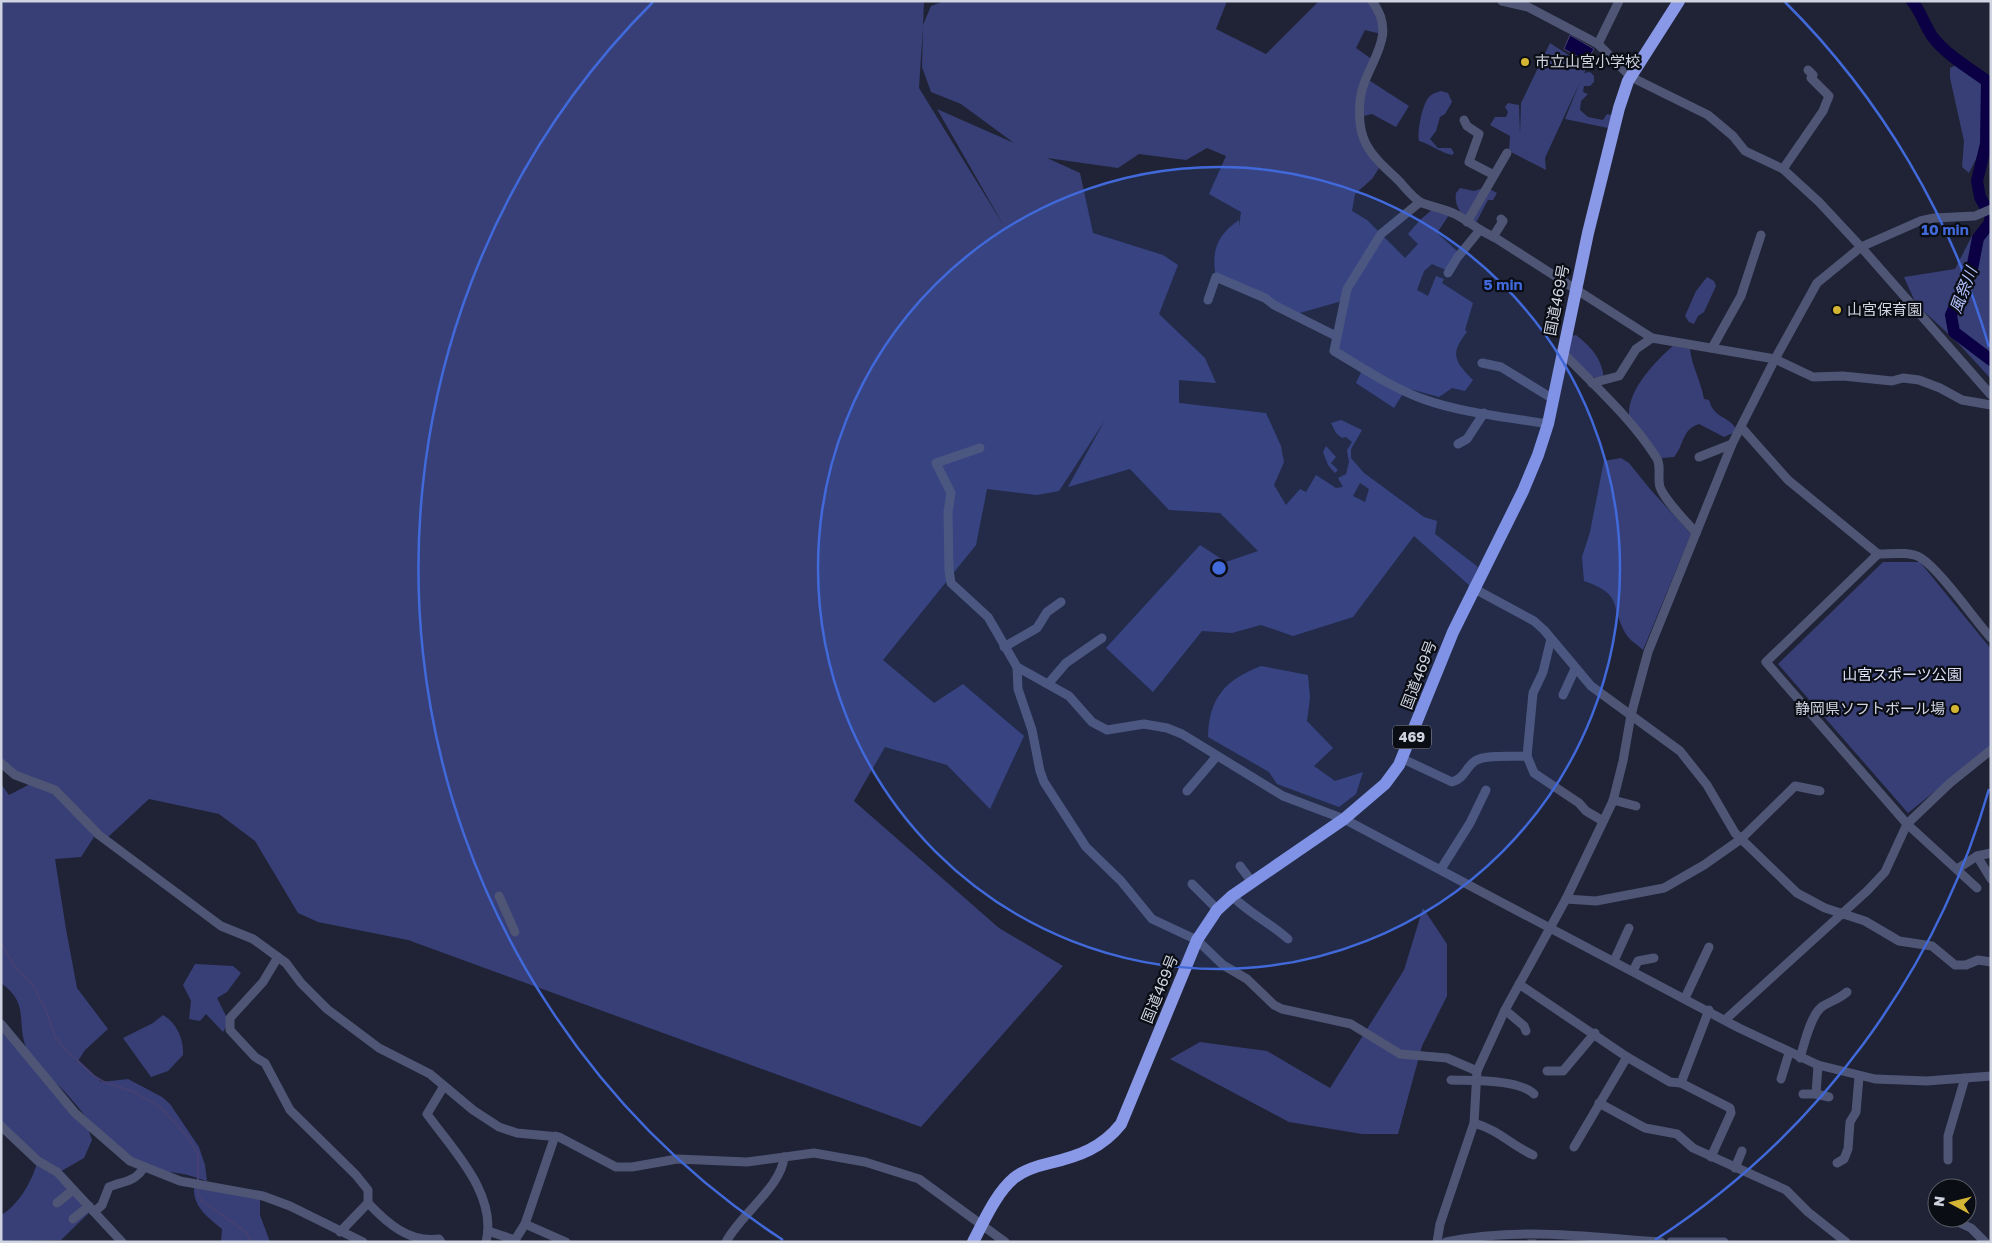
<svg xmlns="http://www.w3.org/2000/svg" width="1992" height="1243" font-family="'Golos Text','Noto Sans JP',sans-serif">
	<rect width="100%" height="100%" fill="#1f2335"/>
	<g fill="#373f76" fill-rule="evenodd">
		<path d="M1 1H924L923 25 931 6 944 1H1227L1216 29 1266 54 1319 1H1372L1381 34 1365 30 1356 48 1373 60 1364 77 1409 106 1396 127 1372 114 1360 117V132L1381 165 1372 179 1355 194 1352 211 1367 220 1405 258 1418 244 1408 234 1420 220 1434 208 1451 212 1437 233 1458 252 1448 271 1432 264 1424 271 1417 290 1428 296 1436 276 1444 279 1442 283 1473 303 1465 330 1467 332C1449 354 1455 362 1473 380L1465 391 1452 388 1439 397 1410 389 1404 392 1394 408 1356 383 1363 368 1334 351 1342 301 1296 314 1216 277C1211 251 1217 235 1239 220V227L1241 212 1209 194 1226 156 1207 148 1186 160 1139 154 1118 168 1047 158 1080 173 1093 233 1163 255 1178 265 1159 314 1205 358 1216 383 1179 380V403L1266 413 1281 446 1284 462 1274 485 1286 505 1300 489 1306 492 1316 475 1336 488 1343 487 1338 478 1346 474 1349 462 1347 450 1352 442 1346 437 1342 438 1336 433 1331 423 1341 420 1362 430 1351 449V458L1364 473 1424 517 1437 521 1435 534 1478 567 1470 586 1414 536 1353 617 1293 636 1261 625 1232 633 1202 631 1153 692 1106 648 1200 545 1226 562 1258 551 1220 513 1169 510 1130 469 1068 487 1105 420 1059 491 1037 495 987 489 976 545 883 660 934 703 963 684 1024 736 990 809 947 765 885 747 854 801 999 928 1063 966 921 1127 408 940 318 922 298 913 255 841 219 814 149 799 107 838 55 790 22 779 1 761ZM923 26 922 67 931 92 961 104 1014 143 937 109 1004 226 919 88ZM1360 483 1369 489 1365 502 1353 496Z"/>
		<polygon points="1550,43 1587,67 1584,73 1590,72 1594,76 1594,82 1590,86 1584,86 1583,92 1588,94 1581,101 1580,110 1588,117 1603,120 1607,114 1612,115 1608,128 1565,119 1580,82 1545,158 1546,170 1509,151 1510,136 1490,125 1495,117 1506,117 1508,112 1505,107 1508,103 1519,105 1520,135 1521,103"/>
		<polygon points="1956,65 1963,71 1979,70 1991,86 1991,140 1979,153 1969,173 1962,167 1964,141 1950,78 1950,68"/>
		<path d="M1441 91 1448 93 1452 102 1445 114 1440 117 1436 131 1430 139 1438 148H1451L1454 153 1452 155C1439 152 1430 144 1419 141 1417 132 1422 103 1430 96 1433 93 1438 92 1441 91Z"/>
		<path d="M1486 187 1497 193 1493 200H1488L1477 221 1473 223C1462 215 1454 207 1456 193L1460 188 1474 191Z"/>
		<polygon points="1991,231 1991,379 1957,342 1916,304 1904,277 1955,269 1972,236"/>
		<polygon points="1707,277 1714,281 1716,286 1704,312 1698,316 1694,324 1689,322 1685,316 1696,291"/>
		<path d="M1576 335C1591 347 1602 358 1604 379 1585 378 1578 366 1568 352L1571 336Z"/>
		<path d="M1673 346 1690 349C1692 367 1701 381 1704 399L1709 400C1714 419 1728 415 1736 429L1733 433 1724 437 1699 424C1681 430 1685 444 1674 457L1662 458 1630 420C1623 395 1655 361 1673 346Z"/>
		<polygon points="1326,446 1336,457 1331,463 1338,470 1335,473 1328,465 1323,452"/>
		<path d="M1621 458 1629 463 1650 489 1691 534 1643 650C1638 645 1629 640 1626 634 1609 604 1624 595 1584 581L1582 557 1590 532 1604 461Z"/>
		<polygon points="1883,562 1920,562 1991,649 1991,746 1908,813 1778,664"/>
		<path d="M1261 666 1308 675 1310 698 1307 721 1333 748 1314 766 1335 781 1363 772 1356 794 1339 807 1277 784 1269 772 1208 737C1209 698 1225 680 1261 666Z"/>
		<path d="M32 783 54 792 96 834 81 857 55 859 66 929 77 988 108 1029 85 1050 78 1061 101 1082 128 1079 162 1097 170 1104 199 1147 205 1165 207 1181C197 1178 187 1174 177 1173 163 1171 147 1170 133 1162 104 1144 87 1116 65 1092 55 1081 32 1063 27 1050 15 1021 31 1005 1 983V784L9 795Z"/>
		<polygon points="1423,908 1447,944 1447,996 1422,1046 1398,1134 1362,1134 1289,1122 1170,1059 1200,1042 1267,1051 1330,1088 1404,970"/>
		<polygon points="195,964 233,966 241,973 227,992 217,998 229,1022 223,1032 206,1014 200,1021 189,1019 191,1001 183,985"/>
		<path d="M163 1015C177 1023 184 1040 183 1055L168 1071 151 1077 123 1038 153 1023Z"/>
		<path d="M1 1027 86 1123 92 1140 84 1158 58 1173 92 1210 61 1240 1 1241V1215C18 1206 32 1181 37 1163L1 1124Z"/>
		<path d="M194 1188 260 1198V1215L270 1242H221L222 1229C209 1218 193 1207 194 1188Z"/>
	</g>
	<polygon fill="#0a0043" stroke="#454072" points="1570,35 1594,49 1586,61 1564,49"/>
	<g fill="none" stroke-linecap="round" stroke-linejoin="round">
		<g stroke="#454072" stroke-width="2">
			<polyline points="1,943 15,967 32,984 47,1012 55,1037 64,1048 94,1076 104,1082 134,1092 160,1107 188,1137 198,1154 198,1180"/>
			<polyline points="198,1187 198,1195 202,1201 246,1232 251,1242"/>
		</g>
		<path stroke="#0a0043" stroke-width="12" d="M1912 1C1921 12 1924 24 1932 36 1946 55 1968 67 1987 81L1986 144 1977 181 1980 197 1991 217 1989 224 1978 238 1972 269 1951 315 1954 332 1991 360"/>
		<polyline stroke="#3a3e4f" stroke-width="9" stroke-dasharray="9 4.5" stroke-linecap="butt" points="1532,1242 1532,1239"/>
		<g stroke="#4e5575" stroke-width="9">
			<path d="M1372 1C1401 39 1363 65 1360 101 1356 144 1372 155 1400 182 1406 189 1414 199 1422 203 1433 207 1445 209 1455 214 1469 221 1479 231 1494 237L1652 338 1775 359 1813 377 1843 376 1892 381 1903 378 1919 380 1940 388 1962 400 1991 405"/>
			<polyline points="1502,1 1528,7 1585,37 1598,44 1631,77 1708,115 1733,136 1745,151 1783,169 1819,202 1861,247 1991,395"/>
			<polyline points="1598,44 1619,1"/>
			<polyline points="1464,120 1467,126 1479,134 1469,162 1494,175"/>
			<polyline points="1783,169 1823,111 1829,96 1811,78 1813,75 1808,70"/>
			<path d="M1420 202 1381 234 1347 289 1334 351C1363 368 1392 388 1423 399 1462 413 1506 417 1548 424"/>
			<polyline points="1467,222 1507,153"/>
			<polyline points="1493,237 1503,221 1501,219"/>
			<polyline points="1448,273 1457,258 1479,231"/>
			<polyline points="1208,300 1216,277 1265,298 1274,305 1336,336"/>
			<polyline points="1712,348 1741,296 1761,235"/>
			<path d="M1563 353C1595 386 1631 418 1656 457 1662 465 1657 478 1660 487 1665 501 1686 521 1696 533"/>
			<polyline points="1482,363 1501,367 1553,399"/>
			<polyline points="1592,383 1619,376 1636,349 1652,338"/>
			<path d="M1741 427 1788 480 1878 554C1891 554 1910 551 1921 558 1940 570 1974 619 1991 638"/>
			<polyline points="1458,444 1467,439 1484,413"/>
			<polyline points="980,448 936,463 951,493 948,512 949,570 951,583 988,617 1017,667 1069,696 1092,722 1107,730 1144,724 1167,728 1182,734 1283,796 1344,819 1739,1028 1818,1065 1875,1079 1927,1081 1991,1076"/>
			<polyline points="1699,457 1732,444"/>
			<polyline points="1878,554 1766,662 1907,824 1977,888"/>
			<polyline points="1473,588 1534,621 1544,630 1591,686 1680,751 1707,785 1735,833 1797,893 1825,908 1865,921 1899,941 1932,946 1955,965 1966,965 1978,960 1991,962"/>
			<polyline points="1004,647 1037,628 1047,612 1061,602"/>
			<polyline points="1017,667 1018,689 1032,730 1040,771 1044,782 1086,847 1121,881 1152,919 1197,940 1223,965 1247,979 1274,1005 1282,1009 1351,1024 1400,1054 1447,1058 1477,1071"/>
			<polyline points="1048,684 1066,663 1102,638"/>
			<polyline points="1563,695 1575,669"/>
			<polyline points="1527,756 1533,693 1543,672 1551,639"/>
			<path d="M1403 759 1452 782C1464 779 1466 767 1475 761 1485 754 1513 757 1527 756L1534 773 1579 803 1586 811 1603 821"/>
			<polyline points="1,763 15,775 55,790 99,835 221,926 253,939 286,963 301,983 327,1009 379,1048 430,1074 473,1110 499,1127 517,1133 559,1137 616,1167 632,1167 677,1159 747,1162 814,1153 865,1162 919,1179 1005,1242"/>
			<polyline points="1187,791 1217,756"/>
			<polyline points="1613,800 1636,806"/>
			<polyline points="1977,856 1991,879"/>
			<polyline points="1240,866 1252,882"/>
			<polyline points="1441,869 1470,823 1486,790"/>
			<polyline points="1957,869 1977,856 1991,853"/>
			<polyline points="1192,884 1217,909"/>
			<polyline points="499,896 515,932"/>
			<path d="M1232 896C1249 913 1270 923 1288 939"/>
			<polyline points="1566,899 1596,901 1664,888 1704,865 1741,839 1795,786 1820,791"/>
			<polyline points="278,957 263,982 230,1018 230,1030 255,1057 265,1063 290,1110 356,1175 368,1190 368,1203 340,1232"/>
			<polyline points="1614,961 1629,928"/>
			<polyline points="1633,971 1638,961 1654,958"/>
			<polyline points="1519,984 1627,1057 1670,1082 1681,1083 1730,1108 1731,1113 1711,1157"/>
			<polyline points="1685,998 1709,947"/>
			<polyline points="1505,1010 1524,1026 1526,1031"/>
			<polyline points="1726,1019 1867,891 1885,872 1907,824 1950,783 1991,750"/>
			<polyline points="1,1024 75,1113 130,1161 180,1181 263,1196 290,1206 363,1242"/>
			<path d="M1800 1058C1804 1045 1811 1013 1823 1006 1831 1001 1839 999 1847 992"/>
			<polyline points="1818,1065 1816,1094 1829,1097"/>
			<polyline points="1547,1071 1563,1071 1595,1033"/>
			<polyline points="1781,1079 1789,1053"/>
			<path d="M1451 1080C1473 1081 1518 1079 1534 1094"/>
			<polyline points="1681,1083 1709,1010"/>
			<path d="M444 1086 427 1114C452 1149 498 1194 486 1242"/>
			<polyline points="1803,1094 1816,1094"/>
			<polyline points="1599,1103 1645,1128 1677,1134 1693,1148 1786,1190 1808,1212 1846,1242"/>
			<path d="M1474 1123C1501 1131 1509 1144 1533 1155"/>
			<polyline points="1,1126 38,1161 57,1172 122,1242"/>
			<polyline points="1574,1147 1627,1057"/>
			<polyline points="1948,1160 1948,1136 1965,1078"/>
			<polyline points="1837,1163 1844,1159 1848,1149 1850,1122 1856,1112 1859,1077"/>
			<polyline points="1735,1168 1742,1151"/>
			<polyline points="57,1203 73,1190"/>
			<path d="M368 1203C387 1223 409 1243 439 1239L441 1242"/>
			<path d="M94 1212 102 1205 109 1187C123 1181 136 1182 144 1167"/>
			<polyline points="73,1219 89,1206"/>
			<polyline points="1953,1220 1971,1228 1985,1242"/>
			<polyline points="525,1224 566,1242"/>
			<polyline points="488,1231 515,1240 525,1224 555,1136"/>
			<path d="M726 1242C740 1215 782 1186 784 1157"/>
			<polyline points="1437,1242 1440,1224 1474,1123 1477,1071 1505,1010 1566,899 1613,801 1623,761 1631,715 1648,652 1732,444 1775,359 1817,283 1861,247 1920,221 1934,218 1975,216 1991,209"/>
			<path d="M1446 1242C1518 1227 1588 1237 1661 1242"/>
			<polyline points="1671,1242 1724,1242"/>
		</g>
		<path stroke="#8998e7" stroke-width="12" d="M973 1242C984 1221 996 1193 1014 1178 1024 1170 1037 1166 1050 1163 1079 1156 1102 1148 1121 1124L1197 940 1217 910 1232 896 1344 819 1385 784 1399 765 1453 632 1523 491 1538 455 1548 424 1588 233 1619 108 1628 81 1679 1"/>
	</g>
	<circle cx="1219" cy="568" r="401" fill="#4169da" fill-opacity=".12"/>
	<g fill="none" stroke="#4169da" stroke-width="2.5">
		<circle cx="1219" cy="568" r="401"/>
		<path d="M1989 789A801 801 0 0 1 1655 1240M783 1240A801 801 0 0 1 653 2M1785 2A801 801 0 0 1 1989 347"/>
	</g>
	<g fill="#d5b534" stroke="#0b0d15" stroke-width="2">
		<circle cx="1525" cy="62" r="5"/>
		<circle cx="1837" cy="310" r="5"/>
		<circle cx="1955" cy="709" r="5"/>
	</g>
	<g text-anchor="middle" stroke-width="4.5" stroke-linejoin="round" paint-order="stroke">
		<rect fill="#0b0d15" stroke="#9598a3" stroke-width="1" x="1393" y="725.5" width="38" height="23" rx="4"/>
		<g font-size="14" font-weight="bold" fill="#d0d4e0">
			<text x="1412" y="742">469</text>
		</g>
		<g font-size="15" fill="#d0d4e0" stroke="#0b0d15" text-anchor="start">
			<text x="1535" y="67">市立山宮小学校</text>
			<text x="1847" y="315">山宮保育園</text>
			<text x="1945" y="714" text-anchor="end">静岡県ソフトボール場</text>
		</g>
		<g font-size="15" fill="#d0d4e0" stroke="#0b0d15">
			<text transform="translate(1557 300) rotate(-79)" y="5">国道469号</text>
			<text transform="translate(1419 675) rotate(-69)" y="5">国道469号</text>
			<text transform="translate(1160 989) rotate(-68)" y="5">国道469号</text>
		</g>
		<g font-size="15" fill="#dbe0f5" stroke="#0b0d15">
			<text x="1902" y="680">山宮スポーツ公園</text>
		</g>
		<g font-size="16" font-style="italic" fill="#b4c2ff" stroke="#0b0d15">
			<text transform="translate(1963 290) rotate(-69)" y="6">風祭川</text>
		</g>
	</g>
	<circle cx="1219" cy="568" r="8" fill="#4169da" stroke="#0b0d15" stroke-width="2.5"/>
	<g font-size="15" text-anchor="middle" font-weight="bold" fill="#4169da" stroke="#0b0d15" stroke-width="4.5" stroke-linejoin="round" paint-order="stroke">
		<text x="1945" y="235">10 min</text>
		<text x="1503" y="290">5 min</text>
	</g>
	<rect width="1992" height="1243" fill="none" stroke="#d0d4e0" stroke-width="5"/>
	<g transform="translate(1952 1203) rotate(277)"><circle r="24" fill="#0b0d15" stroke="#5a5d66"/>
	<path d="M0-4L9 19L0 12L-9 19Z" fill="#d5b534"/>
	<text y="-8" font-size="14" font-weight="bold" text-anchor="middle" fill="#d0d4e0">N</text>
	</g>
</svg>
